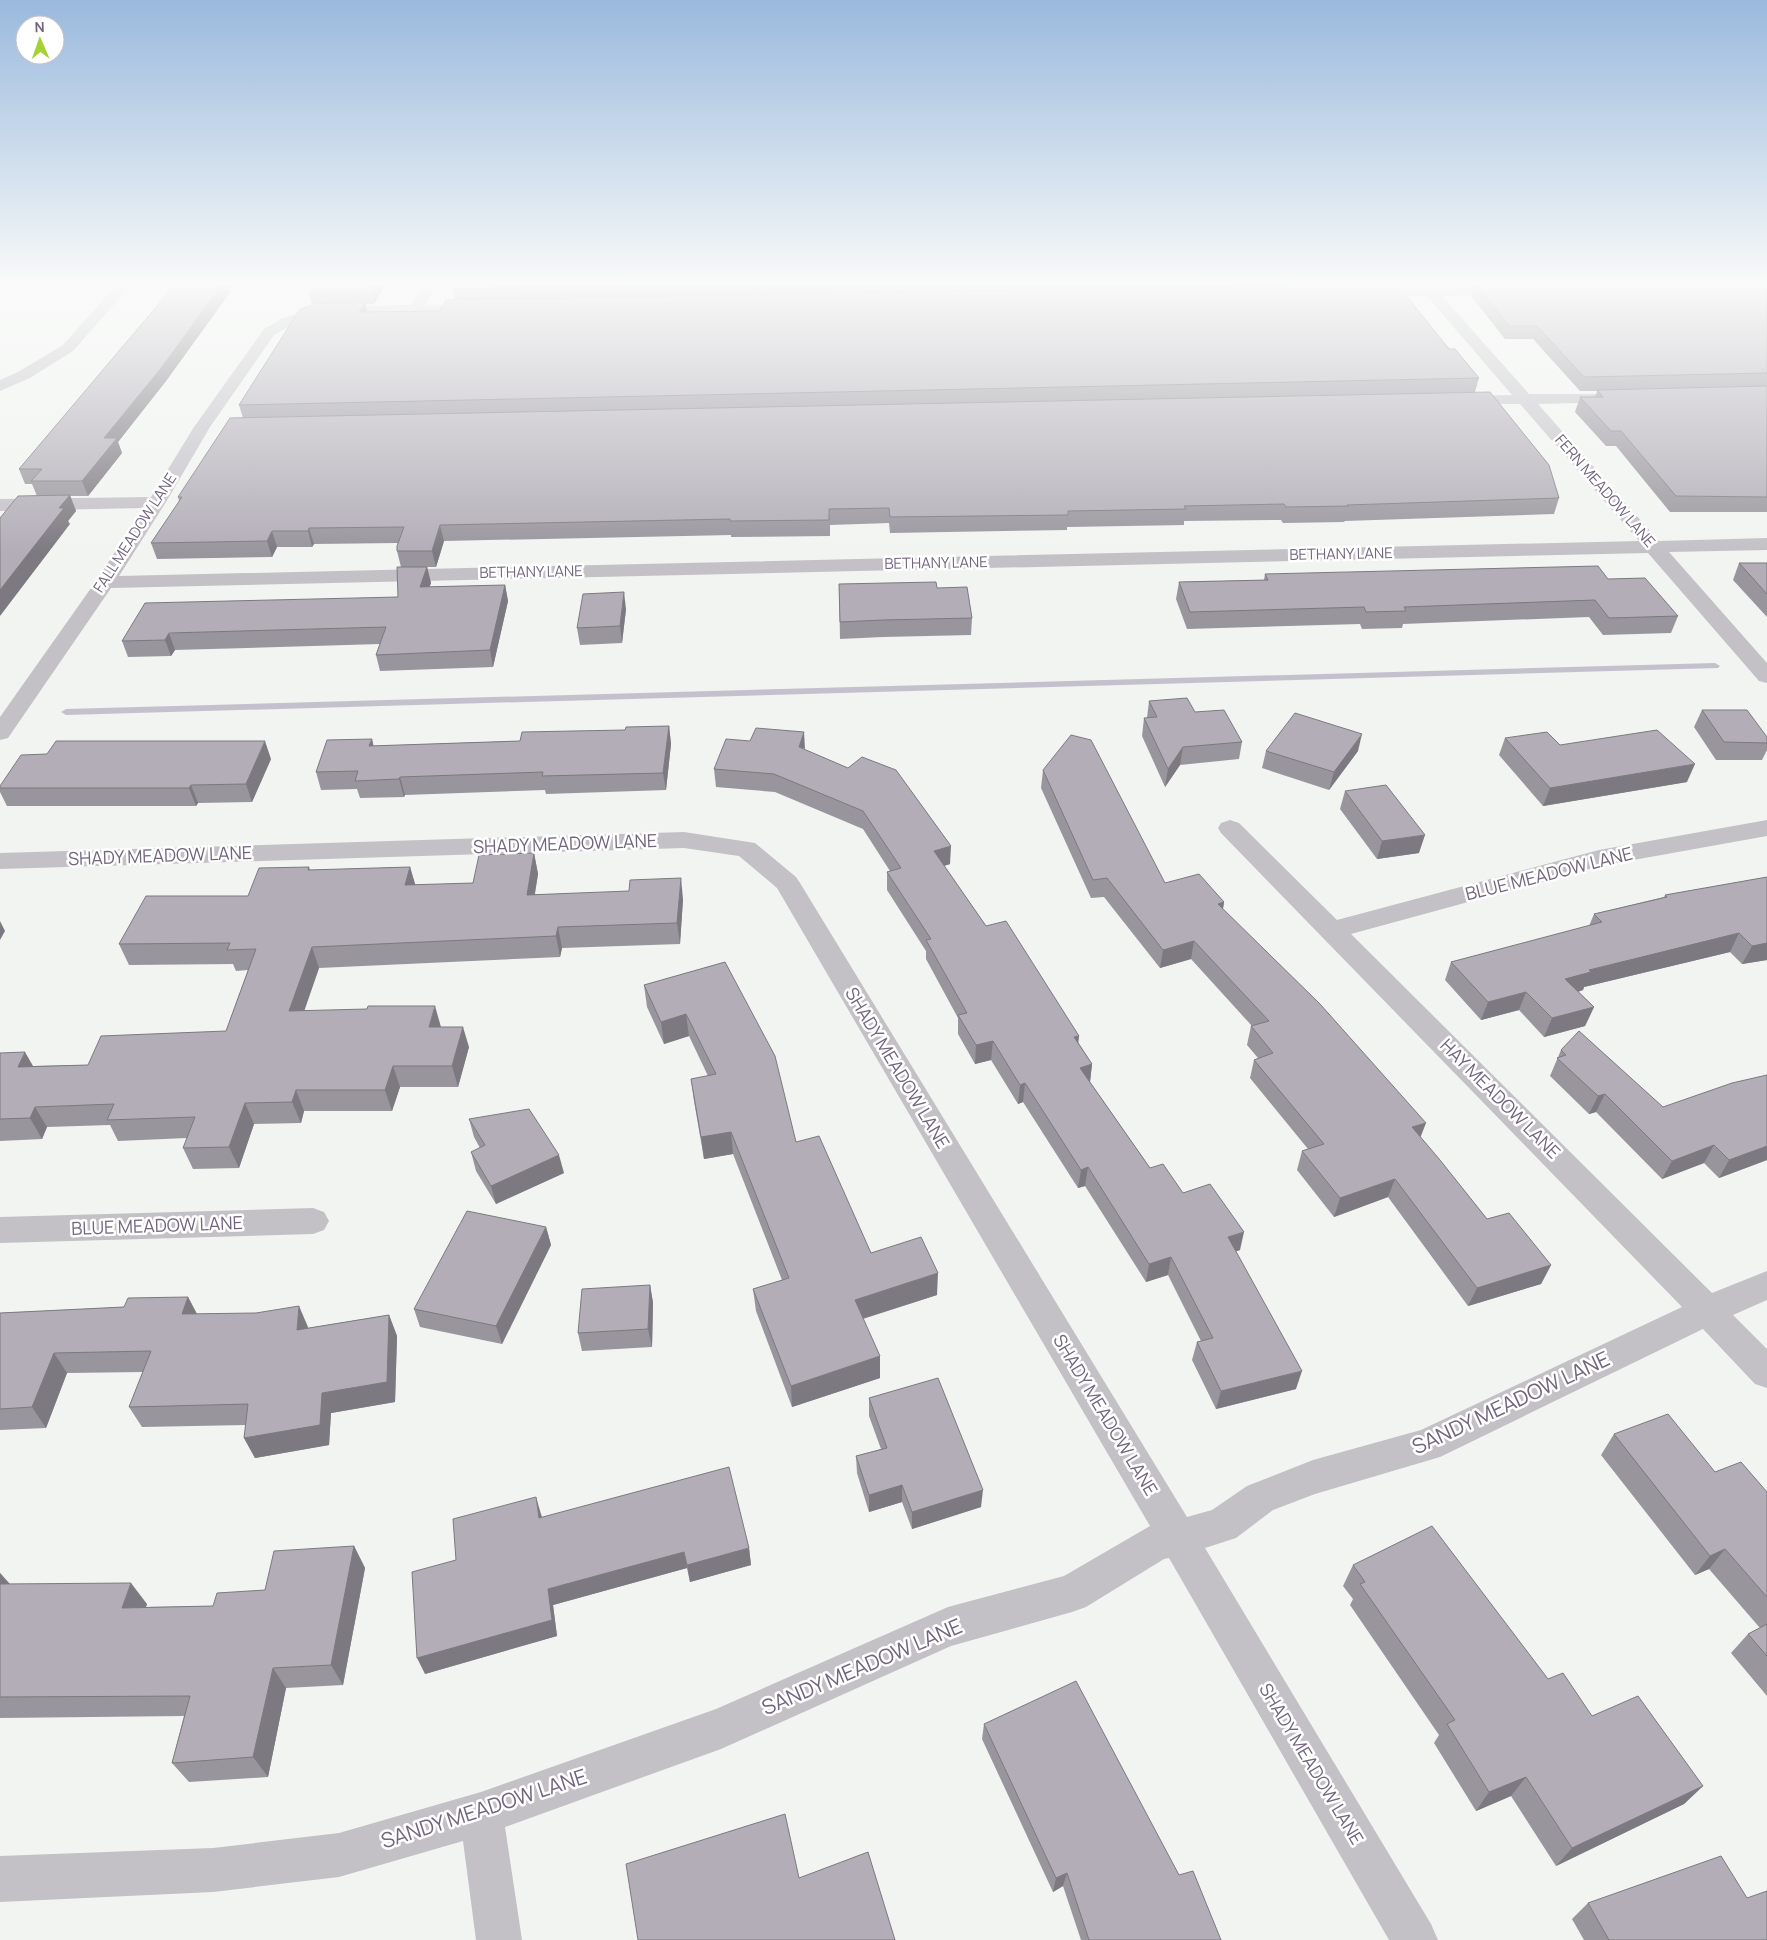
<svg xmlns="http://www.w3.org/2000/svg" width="1767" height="1940" font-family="Manrope,sans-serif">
	<rect width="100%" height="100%" fill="#f1f4f1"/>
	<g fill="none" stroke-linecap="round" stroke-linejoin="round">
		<polygon fill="#c5c1cc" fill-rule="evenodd" points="1715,663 1720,666 1718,668 66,715 61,712 66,709"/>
		<g fill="#c3c0c6" fill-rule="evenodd">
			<polygon points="118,283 133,283 73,351 30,378 0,391 0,380 18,372 63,345"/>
			<polygon points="422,283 436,283 426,305 480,304 485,305 487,308 485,311 480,312 317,316 293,324 274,335 210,427 166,502 119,576 1639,541 1520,404 1452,404 1450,401 1452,398 1458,396 1512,395 1427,296 1368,297 1363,296 1361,293 1363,290 1368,289 1420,288 1416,283 1431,283 1435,288 1510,287 1515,288 1517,291 1515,294 1442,296 1529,394 1623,394 1625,397 1623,400 1617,402 1538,404 1659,541 1767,538 1767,550 1669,552 1767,663 1767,683 1759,681 1648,553 111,588 8,738 0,740 0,717 96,581 144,508 0,511 0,499 151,497 194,427 264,329 283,318 316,308 411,305"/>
			<polygon points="1230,820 1239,823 1337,920 1599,850 1767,820 1767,836 1600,866 1351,934 1712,1293 1767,1271 1767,1300 1733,1315 1767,1349 1767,1388 1755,1384 1703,1329 1440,1457 1315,1494 1273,1510 1236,1538 1205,1548 1431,1924 1438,1940 1389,1940 1169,1558 1164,1559 1086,1607 1072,1612 951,1646 721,1749 505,1827 522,1940 476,1940 463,1841 339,1877 213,1892 0,1902 0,1856 213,1848 339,1833 481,1792 716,1709 948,1607 1064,1576 1150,1526 777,888 739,856 684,848 0,869 0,853 684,832 755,843 796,877 800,883 1187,1517 1212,1510 1247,1486 1313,1460 1421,1430 1682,1307 1221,833 1218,828 1221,823"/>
			<polygon points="313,1208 324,1212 329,1221 324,1230 313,1234 0,1243 0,1217"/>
		</g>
	</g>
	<g fill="#99959d">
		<polygon points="194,283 229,283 231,291 166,381 118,442 122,453 88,496 70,496 76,511 68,521 70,524 37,496 32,484 25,484 19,469"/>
		<polygon points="315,283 386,283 374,304 365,304 367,312 440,311 454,300 452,289 455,283 1386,283 1385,284 1479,378 1475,392 1559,498 1554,514 1345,521 1344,522 1283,523 1281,520 1184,521 1184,525 1067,527 1067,530 890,533 889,523 830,525 830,536 731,537 731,535 444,541 436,567 427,567 431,583 429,587 505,585 508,601 493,667 380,671 376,655 380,644 175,650 171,656 128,657 122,641 398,597 401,567 397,551 398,543 314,544 312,547 277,547 272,557 157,559 151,543 179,501 178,497 243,418 239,405 312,305 309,293"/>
		<polygon points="1459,283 1767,283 1767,512 1670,512 1616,446 1606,446 1575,412 1580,397 1595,397 1597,391 1580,391 1533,339 1505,339 1471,296 1474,284 1460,284"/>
		<polygon points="1739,563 1767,563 1767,617 1733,580"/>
		<polygon points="1265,574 1608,579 1678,616 1671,633 1603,635 1589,617 1403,624 1402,628 1362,629 1360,624 1187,629 1176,599 1179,582 1264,580"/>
		<polygon points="839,584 937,588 972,618 971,635 883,637 840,639"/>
		<polygon points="626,609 622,643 580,645 577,628"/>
		<polygon points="1149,701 1195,712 1242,742 1239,759 1180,765 1165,787 1142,736 1144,718 1147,718"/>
		<polygon points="1702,710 1767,737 1767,750 1762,760 1716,760 1694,727"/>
		<polygon points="669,726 671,744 666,790 546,794 545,790 405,795 404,797 360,798 357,789 321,790 316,772 372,739 373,746 520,741 625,730"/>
		<polygon points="1505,738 1560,745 1687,782 1543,806 1499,755"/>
		<polygon points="805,750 950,864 944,866 986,926 1079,1036 1078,1042 1092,1064 1090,1082 1150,1168 1183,1193 1240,1250 1236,1251 1296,1389 1216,1409 1192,1360 1197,1342 1201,1341 1168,1275 1146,1282 1085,1186 1078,1188 1023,1102 1018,1104 991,1060 975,1064 958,1034 958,1018 926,959 926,951 887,890 887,872 890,871 863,829 775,792 716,787 714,769"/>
		<polygon points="1266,751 1358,751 1329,790 1262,768"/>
		<polygon points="271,759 252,802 198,803 196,806 7,806 0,792 0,786"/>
		<polygon points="1043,770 1165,883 1224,902 1223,909 1420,1137 1487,1219 1551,1265 1541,1284 1468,1306 1388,1197 1334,1217 1297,1170 1302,1151 1308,1149 1250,1078 1254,1060 1258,1058 1247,1045 1251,1026 1252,1026 1191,959 1160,968 1104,897 1091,898 1041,788"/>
		<polygon points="1345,791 1419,853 1377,859 1340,809"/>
		<polygon points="534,853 538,874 535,894 683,899 680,944 562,948 560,957 319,968 304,1010 441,1027 469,1047 458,1087 400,1087 392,1111 304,1111 301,1123 254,1124 239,1168 193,1169 183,1148 187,1138 118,1141 110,1125 47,1127 42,1139 0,1141 0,1053 33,1066 88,1065 226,1031 248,970 236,971 233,964 129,965 119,944 248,896 309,867 310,870 410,867 415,885 473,883"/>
		<polygon points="1767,877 1767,960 1742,964 1730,952 1584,987 1583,990 1578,992 1594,1007 1585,1026 1544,1037 1519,1010 1481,1020 1445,980 1451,962 1589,926 1594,914 1664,897 1665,895"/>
		<polygon points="725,962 796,1142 871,1253 937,1295 863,1319 880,1378 792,1407 756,1311 753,1289 782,1280 733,1154 704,1159 694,1101 691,1079 708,1076 689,1036 664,1044 647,1007 644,985"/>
		<polygon points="1561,1050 1663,1107 1767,1160 1719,1178 1704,1163 1662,1179 1596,1112 1589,1114 1550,1076"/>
		<polygon points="469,1119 564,1173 496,1204 476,1171 471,1152 480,1148 474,1137"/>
		<polygon points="546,1227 551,1245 502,1344 420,1327 414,1309"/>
		<polygon points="650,1285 653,1303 652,1347 582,1351 578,1333"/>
		<polygon points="188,1297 197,1314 308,1327 308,1328 389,1315 397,1336 395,1402 331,1413 329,1445 255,1458 244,1438 246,1425 142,1427 129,1407 143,1372 67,1373 46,1428 0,1430 0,1313 124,1307"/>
		<polygon points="869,1398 981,1507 912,1529 902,1502 869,1512 857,1473 856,1456 881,1449 869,1416"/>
		<polygon points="1614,1434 1715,1472 1767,1492 1767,1696 1731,1653 1748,1634 1760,1628 1709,1569 1695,1575 1601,1455"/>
		<polygon points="541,1514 542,1517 749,1548 751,1565 690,1582 687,1568 553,1605 557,1636 425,1674 456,1560"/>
		<polygon points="354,1546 365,1568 343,1685 286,1688 268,1777 189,1782 172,1763 184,1716 0,1718 0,1573 10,1584 147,1604 146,1607 213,1606 265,1590"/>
		<polygon points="1353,1565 1548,1679 1592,1716 1703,1786 1684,1804 1556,1866 1511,1796 1476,1811 1434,1743 1439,1735 1350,1605 1353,1599 1343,1586"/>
		<polygon points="984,1724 1179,1875 1221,1940 1081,1940 1063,1886 1053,1892 982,1739"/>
		<polygon points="1747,1898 1767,1940 1584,1940 1572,1919 1588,1903"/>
	</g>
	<g fill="#7d7980">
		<polygon points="223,283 229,283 231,291 166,381 118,442 122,453 88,496 82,481 104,438"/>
		<polygon points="375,283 386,284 374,304 371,290"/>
		<polygon points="365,302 368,315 359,312"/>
		<polygon points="70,495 76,511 68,521 70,524 0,616 0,590 59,508"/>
		<polygon points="440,525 444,541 436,567 432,551"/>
		<polygon points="309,528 314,544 312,547 308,531"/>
		<polygon points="272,531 277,547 272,557 267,541"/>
		<polygon points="427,567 431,583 424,603 420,587"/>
		<polygon points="505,585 508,601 493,667 490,650"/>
		<polygon points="624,592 626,609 622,643 620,626"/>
		<polygon points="169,633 175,650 171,656 165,640"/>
		<polygon points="669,726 671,744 666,790 663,773"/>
		<polygon points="804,732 805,749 799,747"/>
		<polygon points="1362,734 1358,751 1329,790 1334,772"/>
		<polygon points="372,739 376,757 369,746"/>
		<polygon points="265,741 271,759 252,802 246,784"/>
		<polygon points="1183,747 1180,765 1165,787 1168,769"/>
		<polygon points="1695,764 1687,782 1543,806 1550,788"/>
		<polygon points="400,777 405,795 404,797 399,779"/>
		<polygon points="191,785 198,803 196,806 189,788"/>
		<polygon points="1425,835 1419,853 1377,859 1382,841"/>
		<polygon points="951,846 950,864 933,869 934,851"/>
		<polygon points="534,853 538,874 531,915 527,895"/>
		<polygon points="410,867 416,887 405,885"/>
		<polygon points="681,878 683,899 680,944 677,923"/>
		<polygon points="1224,902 1221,921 1218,904"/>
		<polygon points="0,921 5,931 0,940"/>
		<polygon points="558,927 562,948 560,957 556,936"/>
		<polygon points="1739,933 1730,952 1584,987 1583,990 1558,997 1565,979 1589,970"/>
		<polygon points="1194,941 1191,959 1160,968 1163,950"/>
		<polygon points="1767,943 1767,960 1742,964 1752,946"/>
		<polygon points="312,947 319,968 297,1032 289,1011"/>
		<polygon points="1526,992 1519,1010 1481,1020 1488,1002"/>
		<polygon points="435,1006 441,1027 429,1027"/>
		<polygon points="1594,1007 1585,1026 1544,1037 1552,1018"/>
		<polygon points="686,1014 689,1036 664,1044 661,1022"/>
		<polygon points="463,1027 469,1047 458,1087 452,1066"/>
		<polygon points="1079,1036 1077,1054 1074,1037"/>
		<polygon points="993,1041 991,1060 975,1064 976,1045"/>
		<polygon points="25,1052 37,1073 18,1067"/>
		<polygon points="1092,1064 1090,1082 1080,1068"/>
		<polygon points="393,1066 400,1087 392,1111 385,1090"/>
		<polygon points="1025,1083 1023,1102 1018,1104 1020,1085"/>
		<polygon points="296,1090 304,1111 301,1123 292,1102"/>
		<polygon points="1605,1094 1596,1112 1589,1114 1598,1096"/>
		<polygon points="245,1103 254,1124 239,1168 229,1147"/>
		<polygon points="35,1107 47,1127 42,1139 30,1118"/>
		<polygon points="1426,1123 1419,1141 1412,1127"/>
		<polygon points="731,1132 733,1154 704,1159 701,1137"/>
		<polygon points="1714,1145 1704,1163 1662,1179 1672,1161"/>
		<polygon points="1767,1146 1767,1160 1719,1178 1729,1160"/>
		<polygon points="559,1155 564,1173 496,1204 491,1186"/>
		<polygon points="1088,1167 1085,1186 1078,1188 1081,1170"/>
		<polygon points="1395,1179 1388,1197 1334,1217 1340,1198"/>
		<polygon points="546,1227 551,1245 502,1344 496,1326"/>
		<polygon points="1244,1232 1240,1250 1223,1256 1228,1237"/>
		<polygon points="1171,1257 1168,1275 1146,1282 1149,1264"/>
		<polygon points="1551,1265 1541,1284 1468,1306 1477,1288"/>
		<polygon points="938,1273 937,1295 855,1321 855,1300"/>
		<polygon points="650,1285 653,1303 652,1347 648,1329"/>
		<polygon points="188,1297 199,1318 182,1314"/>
		<polygon points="299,1306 308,1327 306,1350 297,1330"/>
		<polygon points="389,1315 397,1336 395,1402 331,1413 329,1445 255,1458 244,1438 322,1393"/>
		<polygon points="54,1353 67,1373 46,1428 32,1407"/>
		<polygon points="880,1356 880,1378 792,1407 791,1386"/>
		<polygon points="1302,1371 1296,1389 1216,1409 1221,1391"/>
		<polygon points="902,1485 902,1502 869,1512 869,1495"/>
		<polygon points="983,1490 981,1507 912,1529 912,1512"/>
		<polygon points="536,1497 541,1514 544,1534 539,1518"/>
		<polygon points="354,1546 365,1568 343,1685 331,1665"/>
		<polygon points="749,1548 751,1565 690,1582 687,1565"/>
		<polygon points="1725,1549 1709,1569 1695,1575 1710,1556"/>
		<polygon points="684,1552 687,1568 553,1605 557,1636 425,1674 417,1658 548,1589"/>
		<polygon points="0,1573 13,1588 0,1598"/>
		<polygon points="131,1583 147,1604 138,1629 122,1608"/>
		<polygon points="273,1668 286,1688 268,1777 253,1757"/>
		<polygon points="1526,1777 1511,1796 1476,1811 1489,1792"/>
		<polygon points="1703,1786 1684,1804 1556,1866 1572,1848"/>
		<polygon points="1067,1873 1063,1886 1053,1892 1056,1878"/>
	</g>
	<g fill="#b2adb7" stroke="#7d7980">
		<polygon points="194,283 223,283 162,367 104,438 117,438 82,481 31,481 42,469 19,469 174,286"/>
		<polygon points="315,283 375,283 371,290 309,293"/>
		<polygon points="455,283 765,283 452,289"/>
		<polygon points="1475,283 1767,283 1767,373 1584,377 1537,326 1509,326"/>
		<polygon points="1397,284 1449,349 1455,349 1479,378 239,405 300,309 314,304 365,302 359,312 440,311 446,300"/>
		<polygon points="1767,386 1767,497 1676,496 1621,431 1611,431 1580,397 1603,397 1597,390"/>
		<polygon points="1490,392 1549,465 1559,498 1347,505 1348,506 1286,507 1284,504 1184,506 1186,509 1068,511 1068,515 890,517 889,508 829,509 829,520 730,521 730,519 440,525 432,551 397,551 397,546 404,527 309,528 308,531 272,531 267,541 151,543 182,497 178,497 230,418"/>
		<polygon points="70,495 59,508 64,508 0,590 0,518 18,496"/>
		<polygon points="1739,563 1767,563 1767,594"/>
		<polygon points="1598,566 1608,579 1645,578 1678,616 1609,618 1595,600 1404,607 1406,611 1366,612 1364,607 1190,612 1179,582 1268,580 1265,574"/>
		<polygon points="397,567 427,567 420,587 505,585 490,650 376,655 386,627 169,633 165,640 122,641 145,603 398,597"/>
		<polygon points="936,582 937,588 967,587 972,618 883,620 840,622 839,584"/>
		<polygon points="624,592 620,626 577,628 583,594"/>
		<polygon points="1187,698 1195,712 1224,710 1242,742 1183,747 1168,769 1144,718 1157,717 1149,701"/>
		<polygon points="1702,710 1747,710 1767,737 1767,743 1724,742"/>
		<polygon points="1295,713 1362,734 1334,772 1266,751"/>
		<polygon points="669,726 663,773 542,776 543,772 400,777 399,779 355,781 358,771 316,772 327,740 372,739 369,746 520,741 522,732 625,730 626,727"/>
		<polygon points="756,728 804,732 799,747 848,768 862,757 896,770 951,846 934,851 986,926 1006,921 1079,1036 1074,1037 1092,1064 1080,1068 1150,1168 1163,1164 1183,1193 1210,1184 1244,1232 1228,1237 1302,1371 1221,1391 1197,1342 1213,1338 1171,1257 1149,1264 1088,1167 1081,1170 1025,1083 1020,1085 993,1041 976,1045 958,1015 967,1013 926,940 931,939 887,872 901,868 863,811 774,774 714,769 726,739 750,741"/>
		<polygon points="1657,730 1695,764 1550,788 1505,738 1547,732 1560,745"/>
		<polygon points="1071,735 1091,740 1165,883 1199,874 1224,902 1218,904 1320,1004 1426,1123 1412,1127 1440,1160 1487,1219 1509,1213 1551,1265 1477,1288 1395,1179 1340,1198 1302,1151 1324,1144 1254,1060 1273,1053 1251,1026 1269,1021 1194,941 1163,950 1107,878 1093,880 1043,770"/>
		<polygon points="56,741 265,741 246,784 191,785 189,788 0,788 0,786 21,755 47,754"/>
		<polygon points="1386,785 1425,835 1382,841 1345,791"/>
		<polygon points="534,853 527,895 629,891 630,880 681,878 677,923 558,927 556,936 312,947 289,1011 367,1009 368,1006 435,1006 429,1027 463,1027 452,1066 393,1066 385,1090 296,1090 292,1102 245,1103 229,1147 183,1148 195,1117 107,1120 114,1104 35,1107 30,1118 0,1119 0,1053 25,1052 18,1067 88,1065 101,1036 226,1031 256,949 227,950 230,943 119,944 146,896 248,896 259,868 309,867 308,870 410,867 405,885 473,883 479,855"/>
		<polygon points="1767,877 1767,943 1752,946 1739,933 1589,970 1591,972 1565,979 1594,1007 1552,1018 1526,992 1488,1002 1451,962 1602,922 1594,914 1667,897 1665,895"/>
		<polygon points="725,962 775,1056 796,1142 819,1136 871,1253 921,1237 938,1273 855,1300 880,1356 791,1386 753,1289 789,1278 731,1132 701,1137 691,1079 716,1074 686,1014 661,1022 644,985"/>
		<polygon points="1579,1031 1663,1107 1732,1083 1767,1075 1767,1146 1729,1160 1714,1145 1672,1161 1605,1094 1598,1096 1557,1058 1566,1055 1561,1050"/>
		<polygon points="529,1109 559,1155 491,1186 471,1152 485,1145 469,1119"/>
		<polygon points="467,1211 546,1227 496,1326 414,1309"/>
		<polygon points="650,1285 648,1329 578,1333 582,1289"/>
		<polygon points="188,1297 182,1314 256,1313 299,1306 297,1330 389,1315 387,1382 322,1393 320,1425 244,1438 248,1404 129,1407 151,1351 54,1353 32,1407 0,1409 0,1313 124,1307 128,1298"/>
		<polygon points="938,1378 983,1490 912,1512 902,1485 869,1495 856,1456 887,1448 869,1398"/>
		<polygon points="1668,1414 1715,1472 1741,1462 1767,1492 1767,1597 1725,1549 1710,1556 1614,1434"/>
		<polygon points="729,1467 749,1548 687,1565 684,1552 548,1589 552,1620 417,1658 412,1572 456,1560 453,1519 536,1497 539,1518"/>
		<polygon points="1432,1526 1548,1679 1563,1673 1592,1716 1638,1696 1703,1786 1572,1848 1526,1777 1489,1792 1447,1724 1455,1720 1360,1584 1365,1582 1353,1565"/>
		<polygon points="354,1546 331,1665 273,1668 253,1757 172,1763 190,1696 0,1697 0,1584 131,1583 122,1608 213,1606 217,1593 265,1590 274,1551"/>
		<polygon points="1767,1624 1767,1656 1748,1634"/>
		<polygon points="1076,1681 1179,1875 1193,1871 1221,1940 1089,1940 1067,1873 1056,1878 984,1724"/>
		<polygon points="785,1814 799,1878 868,1852 895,1940 638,1940 626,1864"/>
		<polygon points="1721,1856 1747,1898 1767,1891 1767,1940 1609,1940 1588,1903"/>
	</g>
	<linearGradient id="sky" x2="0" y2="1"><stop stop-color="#9ab9dd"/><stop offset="0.51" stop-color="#f9faf9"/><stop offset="1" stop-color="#f9faf9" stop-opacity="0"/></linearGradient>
	<rect width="1767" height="555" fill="url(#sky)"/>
	<g text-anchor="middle" stroke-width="5" stroke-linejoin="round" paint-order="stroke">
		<g font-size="15" fill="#72667f" stroke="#fff">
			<text transform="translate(1605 491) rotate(49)" y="5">FERN MEADOW LANE</text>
			<text transform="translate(135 533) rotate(-57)" y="5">FALL MEADOW LANE</text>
			<text transform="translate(1341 554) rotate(-1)" y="5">BETHANY LANE</text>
			<text transform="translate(936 563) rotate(-1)" y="5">BETHANY LANE</text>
			<text transform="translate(531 572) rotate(-1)" y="5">BETHANY LANE</text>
		</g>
		<g font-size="18" fill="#72667f" stroke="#fff">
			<text transform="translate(565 844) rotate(-2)" y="6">SHADY MEADOW LANE</text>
			<text transform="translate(160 856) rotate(-2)" y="6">SHADY MEADOW LANE</text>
			<text transform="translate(1549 874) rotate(-14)" y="6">BLUE MEADOW LANE</text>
			<text transform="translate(897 1068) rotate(59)" y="6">SHADY MEADOW LANE</text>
			<text transform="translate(1500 1099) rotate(45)" y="6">HAY MEADOW LANE</text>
			<text transform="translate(157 1226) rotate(-2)" y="6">BLUE MEADOW LANE</text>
			<text transform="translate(1105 1415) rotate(59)" y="6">SHADY MEADOW LANE</text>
			<text transform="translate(1311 1764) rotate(59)" y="6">SHADY MEADOW LANE</text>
		</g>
		<g font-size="21" fill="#72667f" stroke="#fff">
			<text transform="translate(1511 1403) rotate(-25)" y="7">SANDY MEADOW LANE</text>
			<text transform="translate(862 1667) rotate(-23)" y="7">SANDY MEADOW LANE</text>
			<text transform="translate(484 1809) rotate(-18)" y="7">SANDY MEADOW LANE</text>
		</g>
	</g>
	<g transform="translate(40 40) rotate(358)"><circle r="24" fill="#ffffff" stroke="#c7c2cc"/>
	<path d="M0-4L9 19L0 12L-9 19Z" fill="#a5d233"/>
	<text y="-8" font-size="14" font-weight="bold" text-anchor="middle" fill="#72667f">N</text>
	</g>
</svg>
